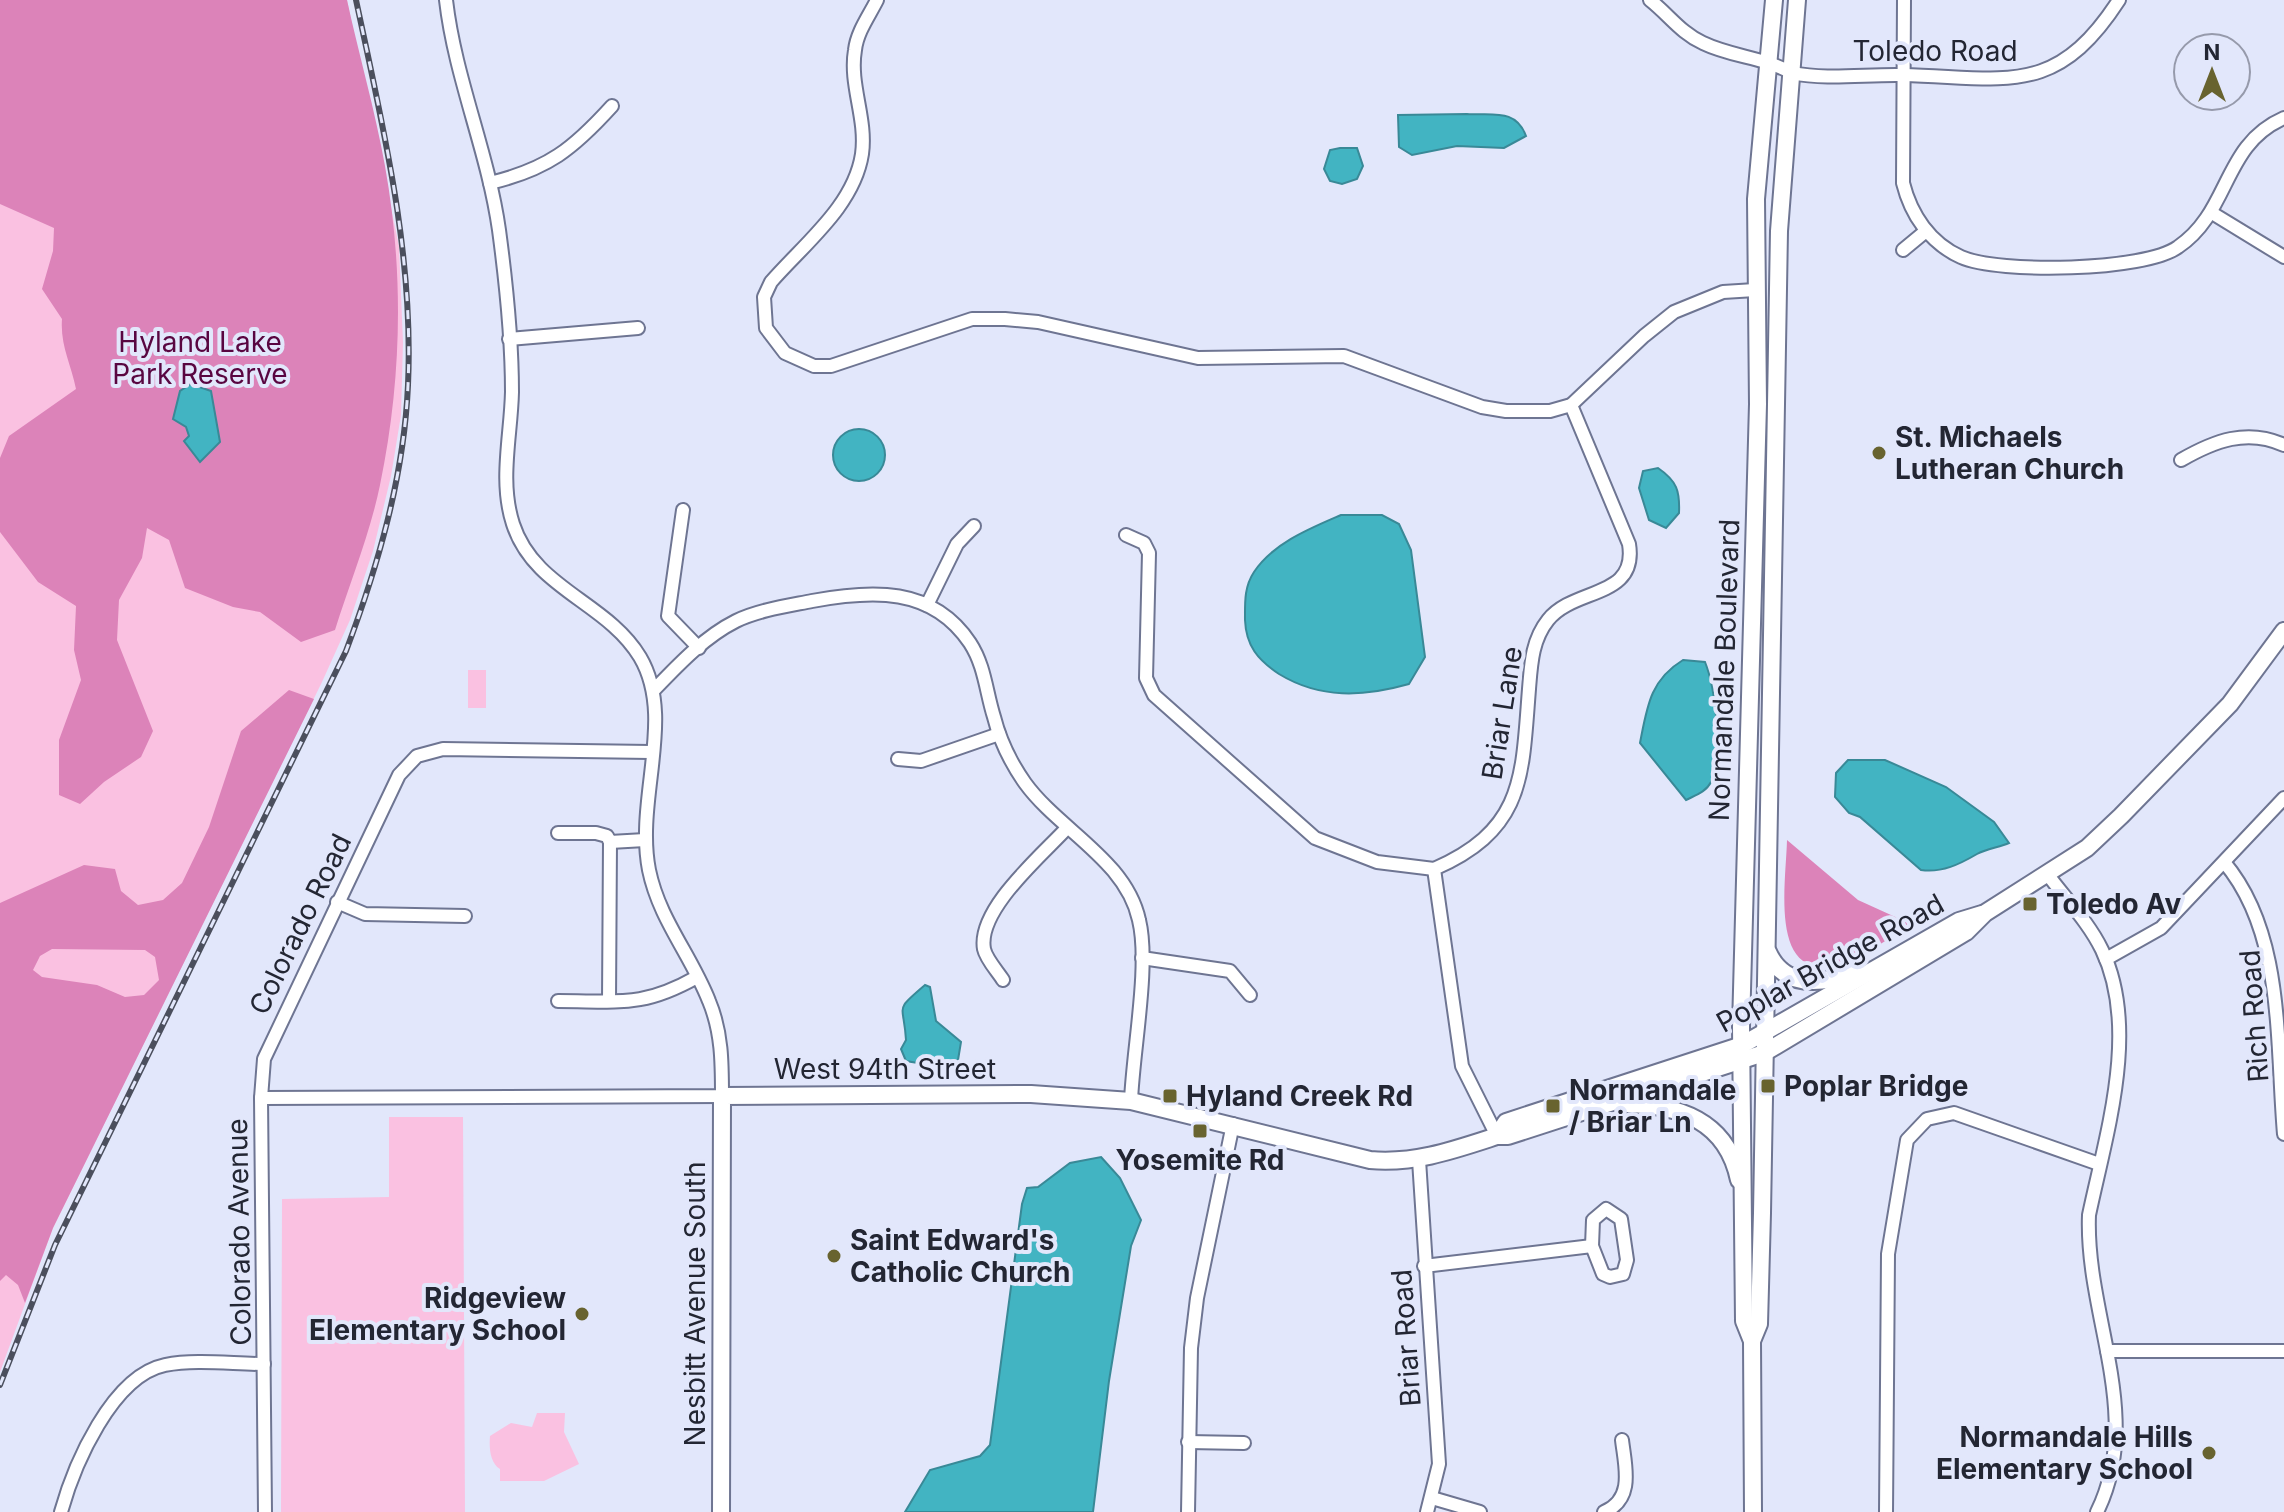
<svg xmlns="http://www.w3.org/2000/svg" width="2284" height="1512" font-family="Inter,sans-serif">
	<rect width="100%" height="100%" fill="#e2e7fb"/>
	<g fill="#fac1e1">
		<polygon points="0,0 347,0 399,246 403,342 401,415 391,476 373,551 350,620 322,682 53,1228 0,1372"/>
		<rect x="468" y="670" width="18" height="38"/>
		<polygon points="389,1117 463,1117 465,1512 281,1512 282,1199 389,1197"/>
		<path d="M537 1413H565L564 1432 579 1464 544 1481H500V1469C490 1463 489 1448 490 1436L511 1423 532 1427Z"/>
	</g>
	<g fill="#dc83b9" fill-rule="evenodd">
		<path d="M0 0H347C359 55 375 110 385 166 404 272 402 379 380 485 370 534 350 582 335 630L301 642 260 612 233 607 185 588 169 540 147 528 142 558 119 600 117 640 153 731 141 757 104 782 80 804 59 795V740L81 680 74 650 76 606 38 582 0 532V458L9 436 76 389C71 364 60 345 62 319L42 289 53 251 54 228 0 204ZM180 392 213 402 214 415 200 461 184 441 189 436 178 402Z"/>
		<path d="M289 690 314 699 53 1228 25 1303 18 1285 6 1275 0 1281V903L84 865 115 869 121 891 138 905 163 900 182 883 209 827 241 731ZM52 949 145 950 155 957 159 980 144 995 125 997 97 985 42 977 33 970 40 956Z"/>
		<path d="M1787 840 1858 900 1913 925C1890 937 1866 955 1841 963 1768 986 1786 884 1787 840Z"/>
	</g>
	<g fill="#42b4c2" stroke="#398997" stroke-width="2">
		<path d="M1467 114C1492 116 1516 108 1526 136L1504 148 1457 146 1412 155 1399 147 1398 115Z"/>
		<polygon points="1340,148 1357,148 1363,166 1357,179 1342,184 1330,181 1324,169 1330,150"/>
		<polygon points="191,384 211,391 220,442 200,462 184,441 189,436 186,427 173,419 180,391"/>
		<circle cx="859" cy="455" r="26"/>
		<path d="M1658 468C1677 481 1680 491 1679 513L1666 528 1649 520 1639 488 1643 471Z"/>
		<path d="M1341 515H1382L1399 524 1411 550 1425 657 1409 684C1363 697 1320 699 1279 674 1258 660 1246 646 1245 620 1245 603 1244 587 1254 572 1273 543 1311 528 1341 515Z"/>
		<path d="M1683 660 1705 662C1715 687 1724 758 1711 782 1706 792 1696 795 1686 800L1640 743C1647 707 1650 680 1683 660Z"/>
		<path d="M1848 760H1885L1946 787 1994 822 2009 843C2000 847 1986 849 1977 854 1960 864 1942 873 1921 870L1860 817 1849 813 1835 797 1836 773Z"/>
		<path d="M925 985 930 987 936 1021 961 1042 958 1060 924 1064 906 1061 901 1049 906 1040C904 1003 893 1012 925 985Z"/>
		<polygon points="1101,1157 1120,1178 1141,1220 1131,1246 1109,1381 1093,1512 905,1512 930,1470 980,1456 990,1445 1022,1204 1027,1188 1038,1187 1070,1163"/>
	</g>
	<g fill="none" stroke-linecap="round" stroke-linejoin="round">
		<defs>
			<g id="street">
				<path d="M877 0C869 16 857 32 855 50 849 85 867 118 862 154 854 206 804 244 771 282L764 297 766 328 785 353 814 366H831L972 319H1005L1038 322 1198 358 1344 356 1482 407 1506 411H1550L1571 405 1644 336 1674 312 1723 292 1755 290"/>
				<path d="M1650 0C1669 15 1681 33 1703 43 1732 57 1763 57 1792 73 1828 80 1866 74 1903 75 2005 77 2055 99 2119 0"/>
				<path d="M1904 0 1903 183C1911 215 1930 243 1961 257 1999 274 2145 271 2178 247 2231 211 2222 145 2284 118"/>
				<path d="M490 183C548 169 573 149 612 106"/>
				<polyline points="2212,213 2284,257"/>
				<polyline points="1903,250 1926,231"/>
				<polyline points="509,339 638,328"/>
				<path d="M2181 460C2214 441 2247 428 2284 445"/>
				<polyline points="683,510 668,616 699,648"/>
				<polyline points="1126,535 1144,543 1149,553 1146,678 1154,695 1315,838 1377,862 1434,869"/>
				<polyline points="927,605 957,544 974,526"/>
				<path d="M653 691C677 666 704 637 736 621 759 610 787 606 812 601 871 590 932 586 970 643 985 666 986 692 994 717 1000 741 1011 763 1025 783 1059 830 1126 860 1139 920 1150 965 1133 1050 1131 1101"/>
				<polyline points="898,759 921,761 999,734"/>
				<polyline points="558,833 596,833 607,836 610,842 645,840"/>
				<path d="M2224 862C2284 933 2276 1040 2284 1134"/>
				<path d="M2048 875C2066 899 2089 923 2102 950 2140 1029 2106 1134 2089 1215 2085 1316 2145 1414 2097 1512"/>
				<polyline points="337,902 365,914 465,916"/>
				<polyline points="1142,958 1230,971 1250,995"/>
				<polyline points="2106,959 2161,928 2284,798"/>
				<path d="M1003 980C998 972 986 959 984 949 977 910 1041 856 1066 829"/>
				<path d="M558 1001C619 1001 642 1008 697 977"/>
				<polyline points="609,1001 610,842"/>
				<path d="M261 1098 722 1096C722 1063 722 1032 709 1001 691 955 659 919 649 870 635 798 676 718 640 657 607 602 534 589 513 524 499 481 511 436 512 392 512 339 506 282 499 230 488 152 455 78 446 0"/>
				<path d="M1497 1136 1462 1066 1434 869C1525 829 1522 777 1529 689 1531 664 1532 640 1548 620 1574 587 1638 599 1629 544L1571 405"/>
				<polyline points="1419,1160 1439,1464 1427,1512"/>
				<polygon points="1606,1209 1621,1219 1627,1260 1623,1274 1610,1277 1603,1274 1592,1246 1593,1220"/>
				<polyline points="1424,1266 1592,1246"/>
				<polyline points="2107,1351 2284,1351"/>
				<polyline points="1188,1442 1244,1443"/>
				<polyline points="1432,1498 1480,1512"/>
				<path d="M61 1512C74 1465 112 1376 165 1365 196 1359 232 1364 264 1364"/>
				<polyline points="265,1512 261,1098 264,1059 399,775 417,756 443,749 651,752"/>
				<polyline points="1188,1512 1191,1348 1197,1298 1233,1124"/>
				<path d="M1604 1512C1635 1499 1625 1466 1622 1440"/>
				<polyline points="1886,1512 1888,1254 1907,1140 1927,1119 1954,1113 2099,1164"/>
			</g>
			<g id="secondary">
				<path d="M1768 952C1784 989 1822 984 1854 973"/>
				<path d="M1627 1104C1680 1105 1727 1121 1739 1180"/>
				<polyline points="1497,1136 1506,1122 1742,1045 1959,921 1982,914"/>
				<polyline points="1752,1341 1759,1324 1762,1213 1779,231 1797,0"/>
				<path d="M721 1512 722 1096 1031 1094 1131 1101 1370 1160C1415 1164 1454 1150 1497 1136H1508L1764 1053 1966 932 1985 913 2087 848 2121 816 2230 704 2284 631"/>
				<polyline points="1753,1512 1752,1341 1744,1321 1741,1027 1758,404 1756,199 1774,0"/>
			</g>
		</defs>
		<use href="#street" stroke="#6e7592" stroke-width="16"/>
		<use href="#secondary" stroke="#6e7592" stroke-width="20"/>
		<use href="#street" stroke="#fff" stroke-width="12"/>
		<use href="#secondary" stroke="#fff" stroke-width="16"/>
		<defs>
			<path id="rail" d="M0 1385 55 1245 346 651C378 566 404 477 408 385 414 254 383 127 356 0"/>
		</defs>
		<use href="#rail" stroke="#4b4f5d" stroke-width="6"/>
		<use href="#rail" stroke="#e2e7fb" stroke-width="3" stroke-dasharray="9" stroke-linecap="butt"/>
	</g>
	<g fill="#68632f" stroke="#e2e7fb" stroke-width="3">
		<circle cx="1879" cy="453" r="8"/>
		<rect x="2022" y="896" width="16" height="16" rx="4"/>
		<rect x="1760" y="1078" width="16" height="16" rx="4"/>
		<rect x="1162" y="1088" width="16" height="16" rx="4"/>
		<rect x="1545" y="1098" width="16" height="16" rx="4"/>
		<rect x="1192" y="1123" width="16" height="16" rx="4"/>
		<circle cx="834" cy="1256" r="8"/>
		<circle cx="582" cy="1314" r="8"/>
		<circle cx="2209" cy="1453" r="8"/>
	</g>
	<g text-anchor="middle" stroke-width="8" stroke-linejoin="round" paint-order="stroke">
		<g font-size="28" fill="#232633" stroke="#e2e7fb">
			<text x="1935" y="61">Toledo Road</text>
			<text transform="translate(1724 670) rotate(-88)" y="10">Normandale Boulevard</text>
			<text transform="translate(1502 713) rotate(-81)" y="10">Briar Lane</text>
			<text transform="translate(300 924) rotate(-64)" y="10">Colorado Road</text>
			<text transform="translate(1830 963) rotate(-29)" y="10">Poplar Bridge Road</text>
			<text transform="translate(2254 1016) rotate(-94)" y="10">Rich Road</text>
			<text x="885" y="1079">West 94th Street</text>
			<text transform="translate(239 1232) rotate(-91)" y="10">Colorado Avenue</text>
			<text transform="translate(695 1304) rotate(-90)" y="10">Nesbitt Avenue South</text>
			<text transform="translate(1406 1338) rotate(-94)" y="10">Briar Road</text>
		</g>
		<g font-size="28" fill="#590641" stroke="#e2e7fb">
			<text x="200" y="352">Hyland Lake<tspan x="200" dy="32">Park Reserve</tspan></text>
		</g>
		<g font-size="28" font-weight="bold" fill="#232633" stroke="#e2e7fb" text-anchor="start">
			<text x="1895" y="447">St. Michaels<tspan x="1895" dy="32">Lutheran Church</tspan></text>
			<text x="2046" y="914">Toledo Av</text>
			<text x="1784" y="1096">Poplar Bridge</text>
			<text x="1569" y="1100">Normandale<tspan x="1569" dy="32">/ Briar Ln</tspan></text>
			<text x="1186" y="1106">Hyland Creek Rd</text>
			<text x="1200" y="1170" text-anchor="middle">Yosemite Rd</text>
			<text x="850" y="1250">Saint Edward's<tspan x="850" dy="32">Catholic Church</tspan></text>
			<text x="566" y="1308" text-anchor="end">Ridgeview<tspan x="566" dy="32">Elementary School</tspan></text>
			<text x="2193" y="1447" text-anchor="end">Normandale Hills<tspan x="2193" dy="32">Elementary School</tspan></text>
		</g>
	</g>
	<g transform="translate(2212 72)"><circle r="38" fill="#e2e7fb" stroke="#969aab" stroke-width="2"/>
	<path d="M0-6L14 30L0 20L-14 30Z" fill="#68632f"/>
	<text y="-12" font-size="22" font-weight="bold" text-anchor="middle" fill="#232633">N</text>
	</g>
</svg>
